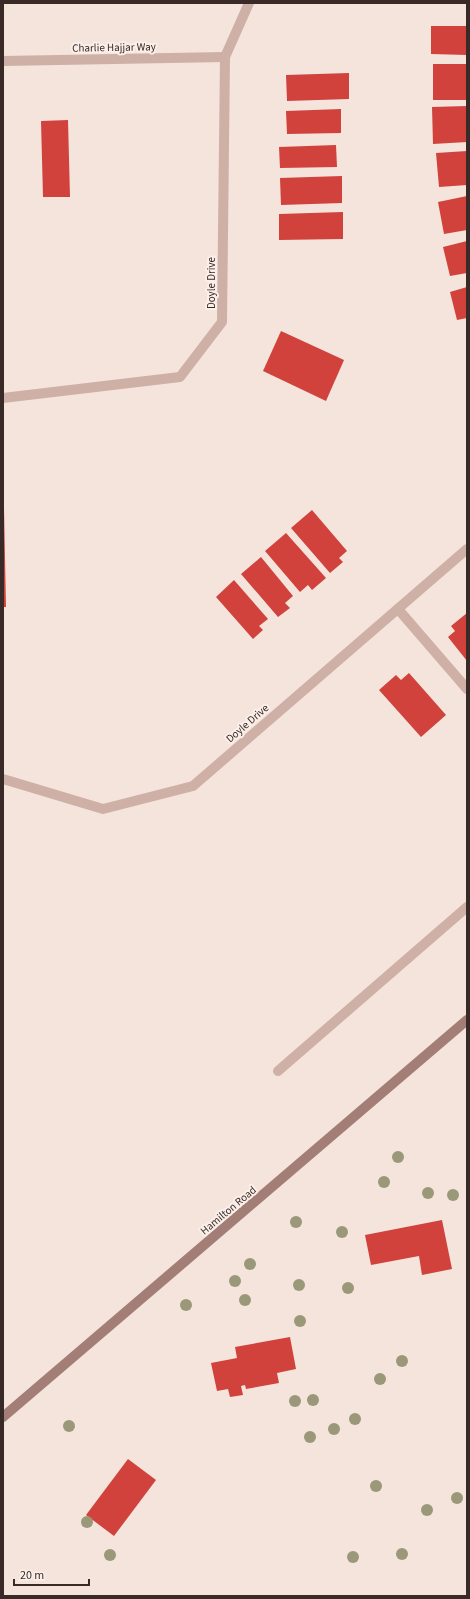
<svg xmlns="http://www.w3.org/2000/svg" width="470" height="1599" font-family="'Source Sans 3',sans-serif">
	<rect width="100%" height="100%" fill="#f4e4dc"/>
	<g fill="#d1423d">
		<polygon points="431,26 467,26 467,55 431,54"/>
		<rect x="433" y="64" width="34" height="36"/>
		<polygon points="349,73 349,99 287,101 286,75"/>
		<polygon points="467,106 467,142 433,144 432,107"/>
		<polygon points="341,109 341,133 287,134 286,111"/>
		<polygon points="68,120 70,197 43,197 41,121"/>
		<polygon points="336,145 337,167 280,168 279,147"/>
		<polygon points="467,151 467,185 439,187 436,153"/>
		<polygon points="342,176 342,203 281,205 280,178"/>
		<polygon points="467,196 467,230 444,234 438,202"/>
		<polygon points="343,212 343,239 279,240 279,214"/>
		<polygon points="467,241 467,273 450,276 443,247"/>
		<polygon points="467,287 467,318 457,320 450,292"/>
		<polygon points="281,331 344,360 326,401 263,371"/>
		<polygon points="3,508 4,508 6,607 3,607"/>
		<polygon points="312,510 347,551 339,558 343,562 330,573 291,528"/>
		<polygon points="286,533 326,578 312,590 308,585 300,592 265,551"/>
		<polygon points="261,557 293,596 285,603 290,608 278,617 241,574"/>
		<polygon points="234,580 268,619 259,626 263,630 253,639 216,597"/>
		<polygon points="467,613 467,661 448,637 455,631 451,626"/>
		<polygon points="409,673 446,715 421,737 379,690 396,675 401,680"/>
		<polygon points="442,1220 452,1269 422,1275 419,1256 371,1265 365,1235"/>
		<polygon points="290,1337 296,1369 277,1373 279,1383 246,1389 245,1385 241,1386 243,1395 230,1397 228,1389 217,1391 211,1363 237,1358 235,1347"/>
		<polygon points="128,1459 156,1480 114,1536 86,1515"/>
	</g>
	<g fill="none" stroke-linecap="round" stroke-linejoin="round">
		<g stroke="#ceb0a6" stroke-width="10">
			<polyline points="398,609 467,689"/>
			<polyline points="278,1071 467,907"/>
		</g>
		<g stroke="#ceb0a6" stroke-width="10">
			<polyline points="3,61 225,57"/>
			<polyline points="3,398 180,377 222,322 225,57 249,3"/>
			<polyline points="3,779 103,809 193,786 467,549"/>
		</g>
		<polyline stroke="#a27e77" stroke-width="10" points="3,1417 467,1020"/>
	</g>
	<g fill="#9b987a">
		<circle cx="398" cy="1157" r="6"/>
		<circle cx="384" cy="1182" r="6"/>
		<circle cx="428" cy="1193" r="6"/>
		<circle cx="453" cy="1195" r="6"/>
		<circle cx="296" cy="1222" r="6"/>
		<circle cx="342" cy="1232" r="6"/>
		<circle cx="250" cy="1264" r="6"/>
		<circle cx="235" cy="1281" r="6"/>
		<circle cx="299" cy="1285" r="6"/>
		<circle cx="348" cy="1288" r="6"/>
		<circle cx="245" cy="1300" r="6"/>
		<circle cx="186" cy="1305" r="6"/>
		<circle cx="300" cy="1321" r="6"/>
		<circle cx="402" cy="1361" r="6"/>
		<circle cx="380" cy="1379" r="6"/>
		<circle cx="313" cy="1400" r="6"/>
		<circle cx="295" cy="1401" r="6"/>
		<circle cx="355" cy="1419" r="6"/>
		<circle cx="69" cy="1426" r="6"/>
		<circle cx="334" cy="1429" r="6"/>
		<circle cx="310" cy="1437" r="6"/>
		<circle cx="376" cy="1486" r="6"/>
		<circle cx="457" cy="1498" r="6"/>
		<circle cx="427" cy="1510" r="6"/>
		<circle cx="87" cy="1522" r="6"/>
		<circle cx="402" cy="1554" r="6"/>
		<circle cx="110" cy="1555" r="6"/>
		<circle cx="353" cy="1557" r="6"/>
	</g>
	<g text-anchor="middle" stroke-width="4" stroke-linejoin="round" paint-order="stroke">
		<g font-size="11" fill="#392a28" stroke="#fbefe9">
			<text transform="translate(114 47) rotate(-1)" y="4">Charlie Hajjar Way</text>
			<text transform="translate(211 283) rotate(-90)" y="4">Doyle Drive</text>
			<text transform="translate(247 723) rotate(-41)" y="4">Doyle Drive</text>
			<text transform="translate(228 1210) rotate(-40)" y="4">Hamilton Road</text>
		</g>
	</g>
	<rect width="470" height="1599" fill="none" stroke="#392a28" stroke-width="8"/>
	<path d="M14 1579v6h75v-6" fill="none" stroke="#392a28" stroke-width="2"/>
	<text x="20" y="1579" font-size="12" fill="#392a28" stroke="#fbefe9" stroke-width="3" paint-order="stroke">20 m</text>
</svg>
